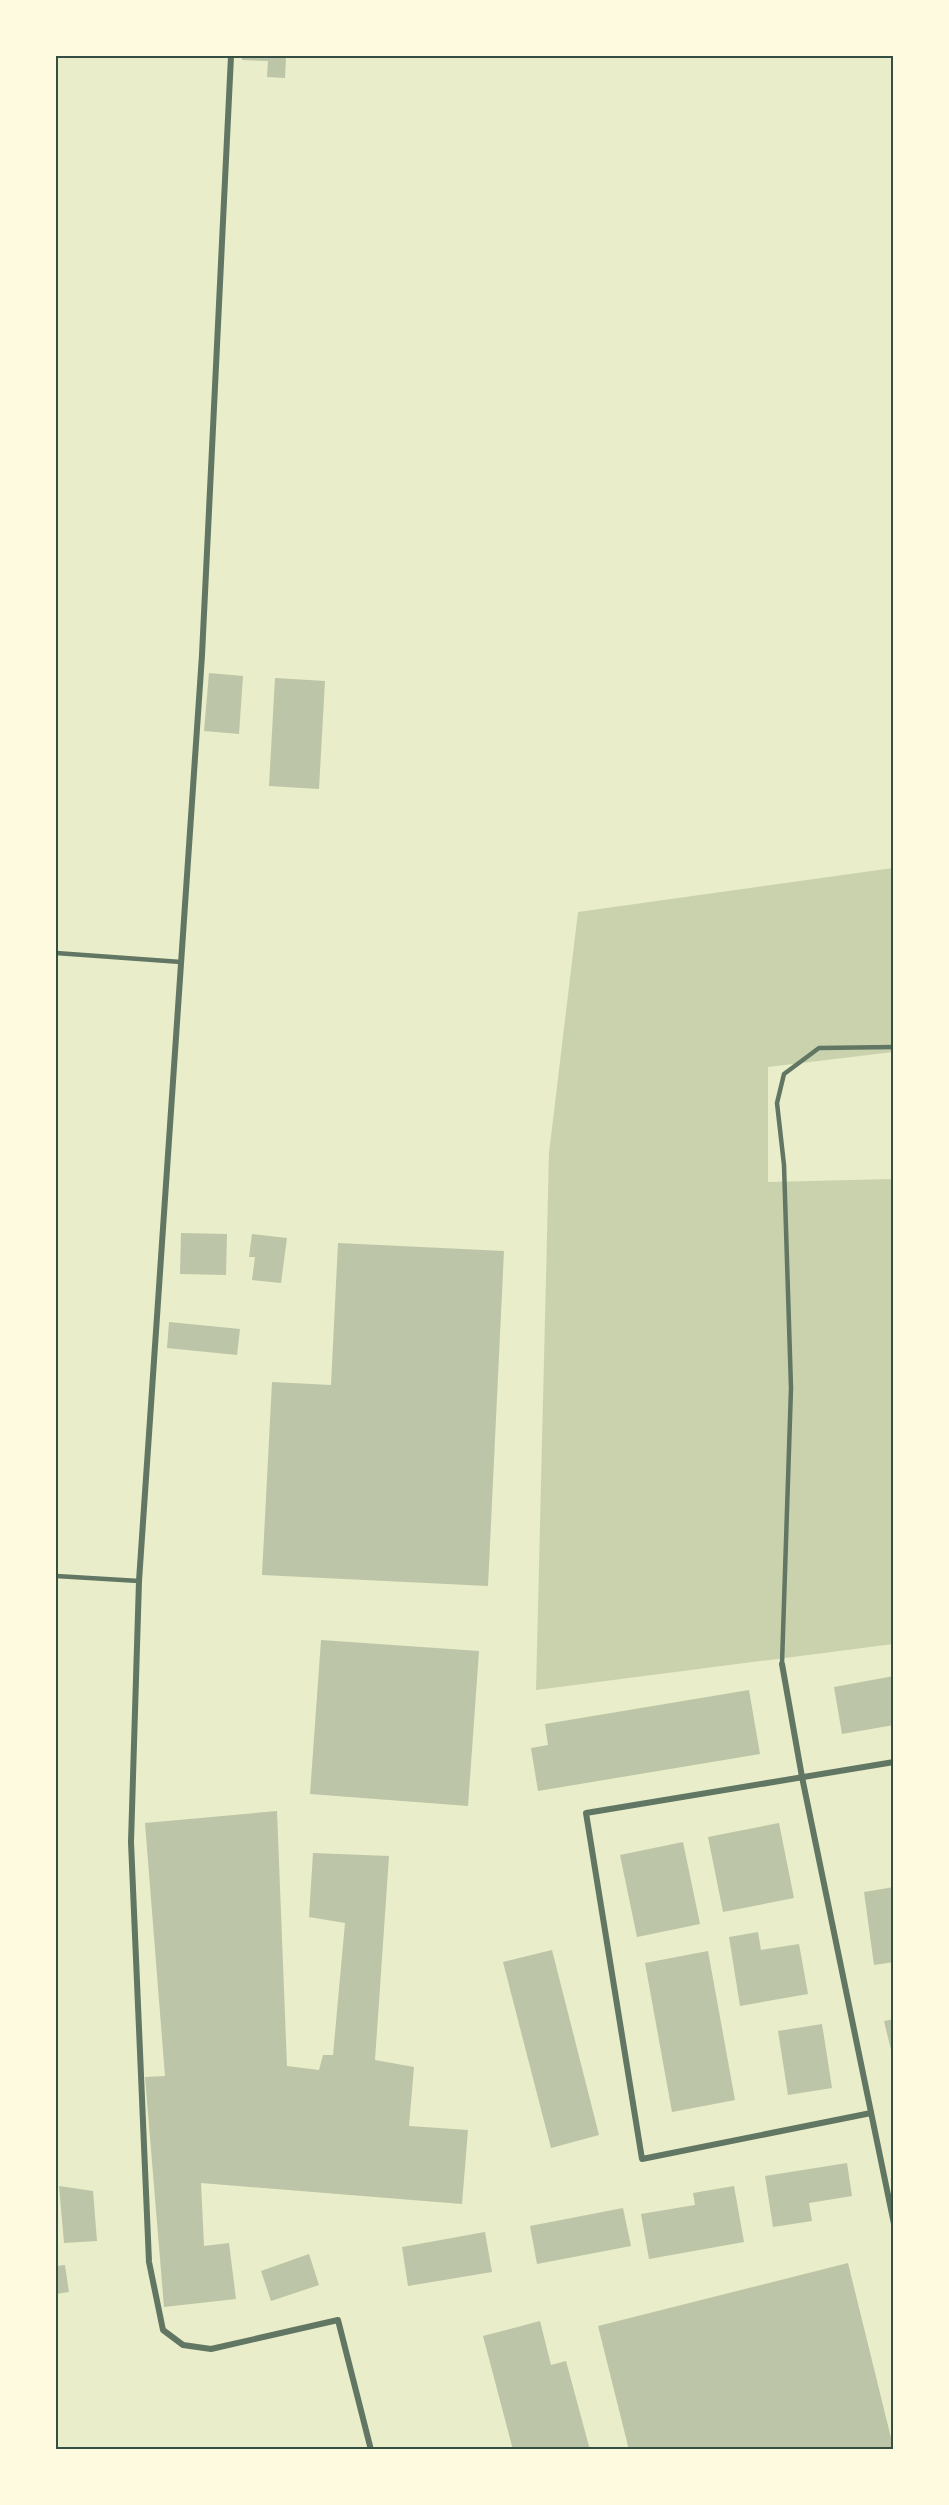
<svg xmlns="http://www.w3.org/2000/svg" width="949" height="2505" font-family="'Roboto Condensed',sans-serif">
	<rect width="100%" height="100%" fill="#e9edc9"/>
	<polygon fill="#cad2ad" points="893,868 893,1052 768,1067 768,1182 893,1179 893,1644 536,1690 549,1153 578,912"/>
	<g fill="#bcc5a7">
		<polygon points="242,56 286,56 285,78 267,77 268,61 242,60"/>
		<polygon points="209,673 243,676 239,734 204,731"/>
		<polygon points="275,678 325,681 319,789 269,786"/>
		<polygon points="181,1233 227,1234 226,1275 180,1274"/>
		<polygon points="252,1234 287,1238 281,1283 252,1280 255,1257 249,1257"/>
		<polygon points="338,1243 504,1251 488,1586 262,1575 272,1382 331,1385"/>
		<polygon points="169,1322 240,1329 237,1355 167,1348"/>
		<polygon points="321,1640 479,1651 468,1806 310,1794"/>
		<polygon points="894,1676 894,1725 842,1734 834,1687"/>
		<polygon points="749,1690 760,1754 538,1791 531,1748 548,1745 545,1724"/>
		<polygon points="277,1811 287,2066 319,2070 323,2055 333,2055 345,1923 309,1917 313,1853 389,1856 375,2060 414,2067 409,2126 468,2130 462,2204 201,2183 204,2246 229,2243 236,2299 164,2307 145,2077 165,2076 145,1823"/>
		<polygon points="779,1823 794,1898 723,1912 708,1837"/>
		<polygon points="683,1842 700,1924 637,1937 620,1855"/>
		<polygon points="894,1887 894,1962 874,1965 864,1892"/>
		<polygon points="758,1932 761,1950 799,1944 808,1994 740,2006 729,1937"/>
		<polygon points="552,1950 599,2135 551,2148 503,1962"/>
		<polygon points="708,1951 735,2100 672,2112 645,1963"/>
		<polygon points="894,2019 894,2058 893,2058 884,2021"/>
		<polygon points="822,2024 832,2088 788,2095 778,2031"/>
		<polygon points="847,2163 852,2196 809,2203 812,2221 773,2227 765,2176"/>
		<polygon points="59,2186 93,2191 97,2241 64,2243"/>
		<polygon points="734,2186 744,2242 649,2259 641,2214 695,2205 693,2193"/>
		<polygon points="623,2208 631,2246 537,2264 530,2226"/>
		<polygon points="485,2232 492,2272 408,2286 402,2247"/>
		<polygon points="309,2254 319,2285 271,2301 261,2271"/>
		<polygon points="848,2263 894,2450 629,2450 598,2326"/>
		<polygon points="65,2265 69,2292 56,2294 56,2266"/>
		<polygon points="540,2321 551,2365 566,2361 590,2450 513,2450 483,2336"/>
	</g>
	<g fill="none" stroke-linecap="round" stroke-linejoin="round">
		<g stroke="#617663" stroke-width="4.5">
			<polyline points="56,953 181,962"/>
			<polyline points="56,1576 139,1581"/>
			<polyline points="782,1664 791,1388 784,1165 777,1103 784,1074 819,1048 894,1047"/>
		</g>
		<g stroke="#617663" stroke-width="6">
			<polyline points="231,56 202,655 139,1581 131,1842 149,2262 163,2330 183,2345 211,2349 338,2320 371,2450"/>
			<polyline points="782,1664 802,1777 894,2224"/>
			<polyline points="871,2113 642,2159 586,1813 894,1762"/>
		</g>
	</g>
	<rect width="949" height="2505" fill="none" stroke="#fefae0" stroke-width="114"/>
	<rect x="57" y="57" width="835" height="2391" fill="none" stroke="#344e41" stroke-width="2"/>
</svg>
